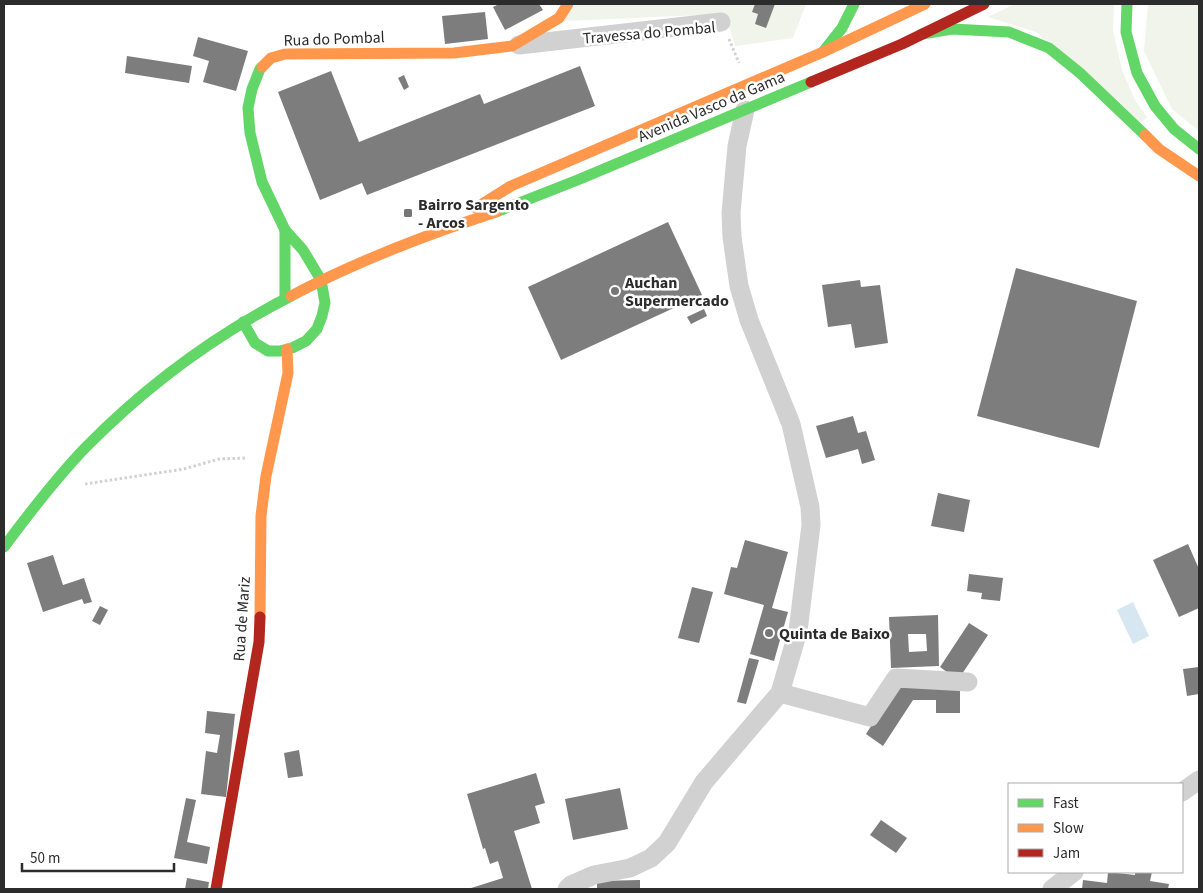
<svg xmlns="http://www.w3.org/2000/svg" width="1203" height="893" font-family="'Source Sans 3',sans-serif">
	<rect width="100%" height="100%" fill="#fff"/>
	<g fill="#f0f4ea">
		<polygon points="575,4 806,4 793,38 735,46 725,14 563,21"/>
		<polygon points="1015,4 1114,4 1113,30 1122,70 1135,100 1147,117 1141,123 1036,32 988,17"/>
		<polygon points="1148,4 1199,4 1199,131 1172,109 1144,51"/>
	</g>
	<polygon fill="#d6e7f2" points="1133,602 1149,636 1133,644 1117,610"/>
	<g fill="#7d7d7d" fill-rule="evenodd">
		<polygon points="499,4 539,4 543,10 505,30 493,7"/>
		<polygon points="755,4 775,4 766,28 755,24 758,14 752,12"/>
		<polygon points="485,12 488,39 445,44 442,16"/>
		<polygon points="198,37 248,51 236,91 203,82 209,61 193,56"/>
		<polygon points="127,56 192,66 189,83 125,73"/>
		<polygon points="580,66 595,106 367,195 362,183 320,200 278,92 331,71 359,142 480,94 484,104"/>
		<polygon points="404,75 409,87 404,90 398,78"/>
		<polygon points="668,222 702,295 561,360 528,287"/>
		<polygon points="1016,268 1137,301 1099,448 977,416"/>
		<polygon points="860,280 861,287 880,285 888,343 855,348 851,324 828,327 822,285"/>
		<polygon points="704,309 707,316 691,324 687,317"/>
		<polygon points="853,416 858,433 866,431 875,460 862,464 858,449 826,458 816,426"/>
		<polygon points="938,493 970,500 964,532 931,526"/>
		<polygon points="745,540 788,552 772,608 788,612 774,661 750,654 764,605 724,594 731,567 737,568"/>
		<polygon points="1188,544 1199,569 1199,599 1198,599 1199,603 1199,608 1179,617 1153,560"/>
		<polygon points="53,555 63,585 84,578 92,602 84,604 82,599 43,612 27,563"/>
		<polygon points="969,574 1003,578 1000,601 981,599 982,593 967,591"/>
		<polygon points="692,587 713,592 699,643 678,638"/>
		<polygon points="100,606 108,610 100,625 92,621"/>
		<path d="M938 615 939 666 891 668 889 617ZM908 634H926L927 651 909 652Z"/>
		<polygon points="969,623 988,635 958,680 940,667"/>
		<polygon points="749,658 759,660 746,704 737,702"/>
		<polygon points="1199,667 1199,694 1187,696 1183,669"/>
		<polygon points="899,682 960,683 960,713 936,713 936,700 913,700 883,746 866,734"/>
		<polygon points="207,711 235,714 226,797 201,794 206,751 217,753 220,735 205,733"/>
		<polygon points="299,750 303,776 288,778 284,753"/>
		<polygon points="536,773 545,803 535,806 540,823 514,831 532,889 468,889 503,878 498,861 490,864 485,848 483,849 467,794"/>
		<polygon points="620,788 628,829 573,840 565,799"/>
		<polygon points="186,798 196,800 187,842 210,847 207,864 174,858"/>
		<polygon points="881,820 907,838 896,853 870,835"/>
		<polygon points="1108,872 1135,875 1135,872 1152,872 1150,881 1169,884 1168,889 1082,889 1083,880 1107,883"/>
		<polygon points="187,878 209,882 208,889 185,889"/>
		<polygon points="640,880 640,889 597,889 597,881"/>
	</g>
	<g fill="none" stroke-linecap="round" stroke-linejoin="round">
		<g stroke="#d1d1d1" stroke-width="3" stroke-dasharray="2.5 2.5" stroke-linecap="butt">
			<polyline points="729,39 739,63"/>
			<polyline points="85,484 184,469 219,459 246,458"/>
		</g>
		<g stroke="#d1d1d1" stroke-width="19">
			<polyline points="519,45 721,22"/>
			<polyline points="780,693 870,717 896,678 968,682"/>
			<polyline points="1182,792 1199,780"/>
			<polyline points="567,889 571,885 594,875 630,868 651,858 667,843 704,782 780,693 798,631 811,525 810,507 791,424 749,320 739,286 732,237 731,213 737,146 745,110"/>
			<polyline points="1052,889 1074,872"/>
		</g>
		<g stroke="#63d668" stroke-width="11">
			<polyline points="1127,4 1126,32 1137,73 1155,106 1174,129 1199,149"/>
			<polyline points="922,34 952,29 1009,32 1049,48 1080,73 1145,135"/>
			<polyline points="823,52 842,28 854,4"/>
			<polyline points="496,212 580,179 811,82"/>
			<polyline points="285,230 285,298"/>
			<polyline points="243,322 255,343 268,351 280,351 292,348 306,341 317,329 322,316 325,303 321,280 303,250 285,230 262,182 250,133 248,108 252,89 260,69 262,67"/>
			<path d="M4 547C30 512 56 478 86 447 146 386 215 335 291 296"/>
		</g>
		<g stroke="#ff974d" stroke-width="11">
			<polyline points="262,67 271,58 285,54 454,53 512,46 559,18 568,4"/>
			<polyline points="1145,135 1159,149 1199,176"/>
			<polyline points="476,208 511,186 823,52 925,4"/>
			<path d="M291 296C357 261 425 235 496 212"/>
			<polyline points="260,617 261,516 266,476 288,373 287,349"/>
		</g>
		<g stroke="#b3261e" stroke-width="11">
			<polyline points="811,82 902,44 984,4"/>
			<polyline points="216,889 259,642 260,617"/>
		</g>
	</g>
	<g fill="#767676" stroke="#fff" stroke-width="2">
		<rect x="403" y="208" width="10" height="10" rx="2.5"/>
		<circle cx="615" cy="291" r="5"/>
		<circle cx="769" cy="633" r="5"/>
	</g>
	<g text-anchor="middle" stroke-width="5" stroke-linejoin="round" paint-order="stroke">
		<g font-size="16" fill="#2c2c2c" stroke="#fff">
			<text transform="translate(649 32) rotate(-5)" y="6">Travessa do Pombal</text>
			<text transform="translate(334 38) rotate(-2)" y="6">Rua do Pombal</text>
			<text transform="translate(711 106) rotate(-23)" y="6">Avenida Vasco da Gama</text>
			<text transform="translate(241 619) rotate(-86)" y="6">Rua de Mariz</text>
		</g>
		<g font-size="16" font-weight="bold" fill="#2c2c2c" stroke="#fff" text-anchor="start">
			<text x="418" y="210">Bairro Sargento<tspan x="418" dy="18">- Arcos</tspan></text>
			<text x="625" y="288">Auchan<tspan x="625" dy="18">Supermercado</tspan></text>
			<text x="779" y="639">Quinta de Baixo</text>
		</g>
	</g>
	<rect width="1203" height="893" fill="none" stroke="#2c2c2c" stroke-width="10"/>
	<rect x="1008" y="783" width="175" height="90" fill="#ffffff" stroke="#ababab"/>
	<rect x="1018" y="799" width="25" height="8" fill="#63d668" stroke="#ababab"/>
	<text x="1053" y="808" font-size="15" fill="#2c2c2c">Fast</text>
	<rect x="1018" y="824" width="25" height="8" fill="#ff974d" stroke="#ababab"/>
	<text x="1053" y="833" font-size="15" fill="#2c2c2c">Slow</text>
	<rect x="1018" y="849" width="25" height="8" fill="#b3261e" stroke="#ababab"/>
	<text x="1053" y="858" font-size="15" fill="#2c2c2c">Jam</text>
	<path d="M22 863v8h152v-8" fill="none" stroke="#2c2c2c" stroke-width="2.5"/>
	<text x="30" y="863" font-size="15" fill="#2c2c2c" stroke="#ffffff" stroke-width="4" paint-order="stroke">50 m</text>
</svg>
